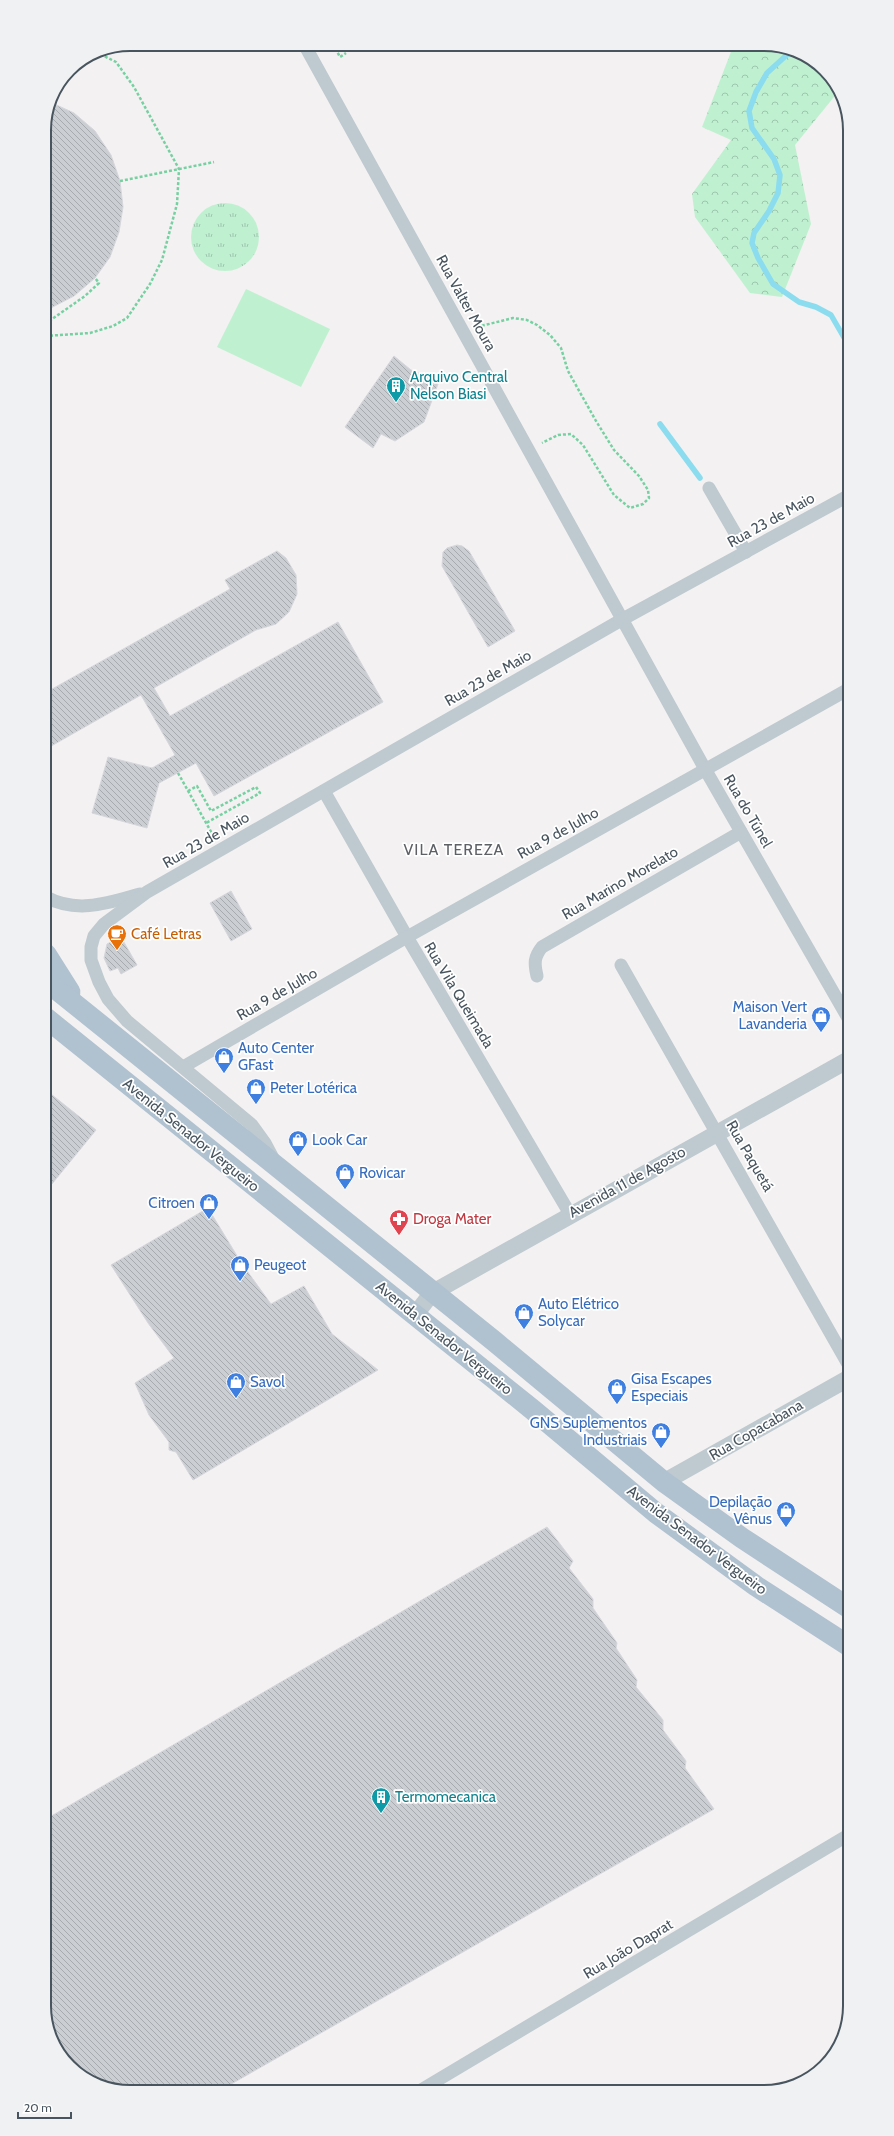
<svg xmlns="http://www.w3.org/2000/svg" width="894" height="2136" font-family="Cabin,sans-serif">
	<defs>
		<pattern id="grass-tufts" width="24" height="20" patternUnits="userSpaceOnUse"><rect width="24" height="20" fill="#bff1d1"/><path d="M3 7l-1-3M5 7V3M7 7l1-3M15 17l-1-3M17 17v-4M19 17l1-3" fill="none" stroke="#9dc6ad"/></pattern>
		<pattern id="forest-crowns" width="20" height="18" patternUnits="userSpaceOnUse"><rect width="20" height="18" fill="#bff1d1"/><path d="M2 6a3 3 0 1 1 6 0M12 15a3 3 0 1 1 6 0" fill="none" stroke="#9dc6ad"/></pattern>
		<pattern id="building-back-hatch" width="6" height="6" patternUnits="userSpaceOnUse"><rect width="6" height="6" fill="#cbced3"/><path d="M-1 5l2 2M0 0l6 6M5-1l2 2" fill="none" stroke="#a7aaae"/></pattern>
	</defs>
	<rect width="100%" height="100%" fill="#f3f1f1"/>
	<circle fill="url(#grass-tufts)" cx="225" cy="237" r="34"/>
	<polygon fill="url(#forest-crowns)" points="734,44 770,44 816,62 838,92 795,145 811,224 782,297 750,293 695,217 692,194 731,140 702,127"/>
	<polygon fill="#bff1d1" points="246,289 330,329 301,387 217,347"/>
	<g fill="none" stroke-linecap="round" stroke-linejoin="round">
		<g stroke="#8bdcef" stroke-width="5.5">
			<polyline points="790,52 767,73 756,92 749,111 752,128 774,159 780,175 778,193 769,211 754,233 752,243 758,258 773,284 799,302 816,307 831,315 846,341"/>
			<polyline points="660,424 700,478"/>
		</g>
	</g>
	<g fill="url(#building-back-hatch)" stroke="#d5d7dc">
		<polygon points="50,102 74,113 95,131 111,155 120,181 123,207 119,232 110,257 95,278 74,296 45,311 44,125"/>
		<polygon points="394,356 411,370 423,375 438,384 424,422 395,441 381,434 373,448 345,427"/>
		<polygon points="457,545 462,546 469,551 515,631 488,647 442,566 443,552 447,548"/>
		<polygon points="277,551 286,558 296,575 297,594 289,612 276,624 256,630 154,688 170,716 338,622 383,702 214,796 196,763 159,783 147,828 92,813 108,757 152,768 175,755 141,695 46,749 45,693 230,589 225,580"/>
		<polygon points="231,891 252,929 231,941 210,903"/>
		<polygon points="121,937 137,965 121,974 118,968 110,971 104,958 107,944"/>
		<polygon points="46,1090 96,1130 47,1190"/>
		<polygon points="208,1208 242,1264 271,1304 304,1286 332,1334 378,1370 193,1480 176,1452 169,1450 169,1442 149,1415 135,1383 174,1358 148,1323 111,1265"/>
		<polygon points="547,1527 573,1561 569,1568 593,1599 593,1608 617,1643 616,1648 637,1680 636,1687 663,1720 663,1730 686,1761 685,1768 714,1809 219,2091 124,2092 78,2074 48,2033 48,1818"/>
	</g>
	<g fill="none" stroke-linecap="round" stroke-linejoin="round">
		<g stroke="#76d1a2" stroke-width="2.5" stroke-dasharray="3 2" stroke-linecap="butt">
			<polyline points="333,44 340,57 346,53"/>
			<polyline points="120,181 214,162"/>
			<polyline points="45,324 85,296 99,283 95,278"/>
			<polyline points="477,327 513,318 527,320 537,325 550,335 561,348 568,371 596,421 614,450 639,476 648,490 649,498 643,504 630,508 614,495 583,445 571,434 558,435 542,443"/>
			<polyline points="45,336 90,333 113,326 127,318 150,284 162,260 177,204 179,169 134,87 116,62 96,52"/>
			<polyline points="178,773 214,837"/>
			<polyline points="188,791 197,786 211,811 256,787 260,793 206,823"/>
		</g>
		<g stroke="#bec9d0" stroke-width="13">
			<polyline points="304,44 705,769 848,1018"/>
			<polyline points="709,488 746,552"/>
			<polyline points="324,791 407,937 570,1214"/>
			<path d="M46 897C77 914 108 903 140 894"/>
			<polyline points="621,965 848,1364"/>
			<path d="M537 976C534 963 534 957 542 947L741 832"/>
			<polyline points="183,1067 407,937 847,690"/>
			<polyline points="274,1160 265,1143 252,1125 127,1021 108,999 99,982 91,960 91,947 94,936 104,924 147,892 623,619 846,497"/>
			<polyline points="421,2090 850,1834"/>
		</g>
		<g stroke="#bec9d0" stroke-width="17">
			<polyline points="415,1315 432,1293 848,1060"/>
			<polyline points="664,1482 849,1378"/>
		</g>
		<g stroke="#b0c1d0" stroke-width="21">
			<polyline points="46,954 70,992"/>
			<polyline points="46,981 494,1341 664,1482 742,1538 849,1608"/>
			<polyline points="46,1018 533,1410 656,1513 756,1586 849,1646"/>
		</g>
	</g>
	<defs>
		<symbol id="building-pin" viewBox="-11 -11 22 30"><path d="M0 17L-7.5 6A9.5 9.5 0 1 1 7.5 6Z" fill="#0f9aa8" stroke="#fff"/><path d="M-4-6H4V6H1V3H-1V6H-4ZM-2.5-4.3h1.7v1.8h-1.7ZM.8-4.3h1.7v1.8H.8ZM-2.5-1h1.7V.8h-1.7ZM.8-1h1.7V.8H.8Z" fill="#fff"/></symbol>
		<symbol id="cafe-pin" viewBox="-11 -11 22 30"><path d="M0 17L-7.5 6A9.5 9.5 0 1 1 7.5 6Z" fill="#e8710a" stroke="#fff"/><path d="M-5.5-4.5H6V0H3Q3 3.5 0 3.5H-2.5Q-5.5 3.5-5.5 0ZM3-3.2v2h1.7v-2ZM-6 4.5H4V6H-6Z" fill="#fff"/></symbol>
		<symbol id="shop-pin" viewBox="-11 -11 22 30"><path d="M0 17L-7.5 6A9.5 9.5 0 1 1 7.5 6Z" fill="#3f7fe0" stroke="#fff"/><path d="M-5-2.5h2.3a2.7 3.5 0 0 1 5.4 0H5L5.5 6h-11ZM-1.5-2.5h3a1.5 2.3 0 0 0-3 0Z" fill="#fff"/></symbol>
		<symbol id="pharmacy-pin" viewBox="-11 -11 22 30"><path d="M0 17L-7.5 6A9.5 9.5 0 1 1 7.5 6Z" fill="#e0444e" stroke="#fff"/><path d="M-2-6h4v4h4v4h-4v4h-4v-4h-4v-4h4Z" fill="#fff"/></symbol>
	</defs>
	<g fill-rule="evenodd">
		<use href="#building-pin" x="385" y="375" width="22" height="30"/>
		<use href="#cafe-pin" x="106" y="923" width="22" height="30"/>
		<use href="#shop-pin" x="810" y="1005" width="22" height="30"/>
		<use href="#shop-pin" x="213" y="1046" width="22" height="30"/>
		<use href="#shop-pin" x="245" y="1077" width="22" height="30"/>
		<use href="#shop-pin" x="287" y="1129" width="22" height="30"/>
		<use href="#shop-pin" x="334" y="1162" width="22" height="30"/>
		<use href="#shop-pin" x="198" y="1192" width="22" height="30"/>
		<use href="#pharmacy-pin" x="388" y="1208" width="22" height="30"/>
		<use href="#shop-pin" x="229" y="1254" width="22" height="30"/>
		<use href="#shop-pin" x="513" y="1302" width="22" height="30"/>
		<use href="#shop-pin" x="225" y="1371" width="22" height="30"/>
		<use href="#shop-pin" x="606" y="1377" width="22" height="30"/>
		<use href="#shop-pin" x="650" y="1421" width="22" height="30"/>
		<use href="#shop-pin" x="775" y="1500" width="22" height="30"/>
		<use href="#building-pin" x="370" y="1786" width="22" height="30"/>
	</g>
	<g text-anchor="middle" stroke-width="3.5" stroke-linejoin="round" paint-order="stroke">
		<g font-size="15" fill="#48555f" stroke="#fff">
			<text transform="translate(466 303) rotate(61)" y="5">Rua Valter Moura</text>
			<text transform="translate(771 520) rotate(-29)" y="5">Rua 23 de Maio</text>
			<text transform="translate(488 678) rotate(-30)" y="5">Rua 23 de Maio</text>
			<text transform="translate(748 811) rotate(60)" y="5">Rua do Túnel</text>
			<text transform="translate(558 833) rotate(-29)" y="5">Rua 9 de Julho</text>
			<text transform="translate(206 840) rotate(-30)" y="5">Rua 23 de Maio</text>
			<text transform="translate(620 883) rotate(-30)" y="5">Rua Marino Morelato</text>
			<text transform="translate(277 994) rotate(-30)" y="5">Rua 9 de Julho</text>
			<text transform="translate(459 995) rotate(59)" y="5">Rua Vila Queimada</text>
			<text transform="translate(191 1135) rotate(39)" y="5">Avenida Senador Vergueiro</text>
			<text transform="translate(750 1156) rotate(60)" y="5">Rua Paquetá</text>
			<text transform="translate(627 1182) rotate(-29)" y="5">Avenida 11 de Agosto</text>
			<text transform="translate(444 1338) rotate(39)" y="5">Avenida Senador Vergueiro</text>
			<text transform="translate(756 1430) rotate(-30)" y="5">Rua Copacabana</text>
			<text transform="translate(697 1540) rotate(37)" y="5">Avenida Senador Vergueiro</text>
			<text transform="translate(628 1949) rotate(-31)" y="5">Rua João Daprat</text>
		</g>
		<g font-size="15" fill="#0d838f" stroke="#fff" text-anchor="start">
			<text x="410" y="382">Arquivo Central<tspan x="410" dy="17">Nelson Biasi</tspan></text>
			<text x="395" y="1802">Termomecanica</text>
		</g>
		<g font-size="15" fill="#c56008" stroke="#fff" text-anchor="start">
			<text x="131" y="939">Café Letras</text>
		</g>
		<g font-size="15" fill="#366cbe" stroke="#fff" text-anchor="start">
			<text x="807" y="1012" text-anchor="end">Maison Vert<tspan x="807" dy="17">Lavanderia</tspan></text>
			<text x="238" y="1053">Auto Center<tspan x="238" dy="17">GFast</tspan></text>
			<text x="270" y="1093">Peter Lotérica</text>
			<text x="312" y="1145">Look Car</text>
			<text x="359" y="1178">Rovicar</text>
			<text x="195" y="1208" text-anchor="end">Citroen</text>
			<text x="254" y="1270">Peugeot</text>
			<text x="538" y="1309">Auto Elétrico<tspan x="538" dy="17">Solycar</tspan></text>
			<text x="631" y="1384">Gisa Escapes<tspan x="631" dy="17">Especiais</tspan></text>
			<text x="250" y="1387">Savol</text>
			<text x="647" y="1428" text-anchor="end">GNS Suplementos<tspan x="647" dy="17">Industriais</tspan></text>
			<text x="772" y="1507" text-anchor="end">Depilação<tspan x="772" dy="17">Vênus</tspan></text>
		</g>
		<g font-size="15" fill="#be3a42" stroke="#fff" text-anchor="start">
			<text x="413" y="1224">Droga Mater</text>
		</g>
		<g font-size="16" letter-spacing="1" fill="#5d6166" stroke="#fff">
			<text x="454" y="855">VILA TEREZA</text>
		</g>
	</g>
	<path d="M0 0H894V2136H0ZM130 51H764A79 79 0 0 1 843 130V2006A79 79 0 0 1 764 2085H130A79 79 0 0 1 51 2006V130A79 79 0 0 1 130 51Z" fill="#f0f1f2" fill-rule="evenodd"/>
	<path fill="none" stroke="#48555f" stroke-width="2" d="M130 51H764A79 79 0 0 1 843 130V2006A79 79 0 0 1 764 2085H130A79 79 0 0 1 51 2006V130A79 79 0 0 1 130 51Z"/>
	<path d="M18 2112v6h53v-6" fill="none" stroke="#48555f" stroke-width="2"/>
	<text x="24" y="2112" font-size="12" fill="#48555f" stroke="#ffffff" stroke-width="3" paint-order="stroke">20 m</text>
</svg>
